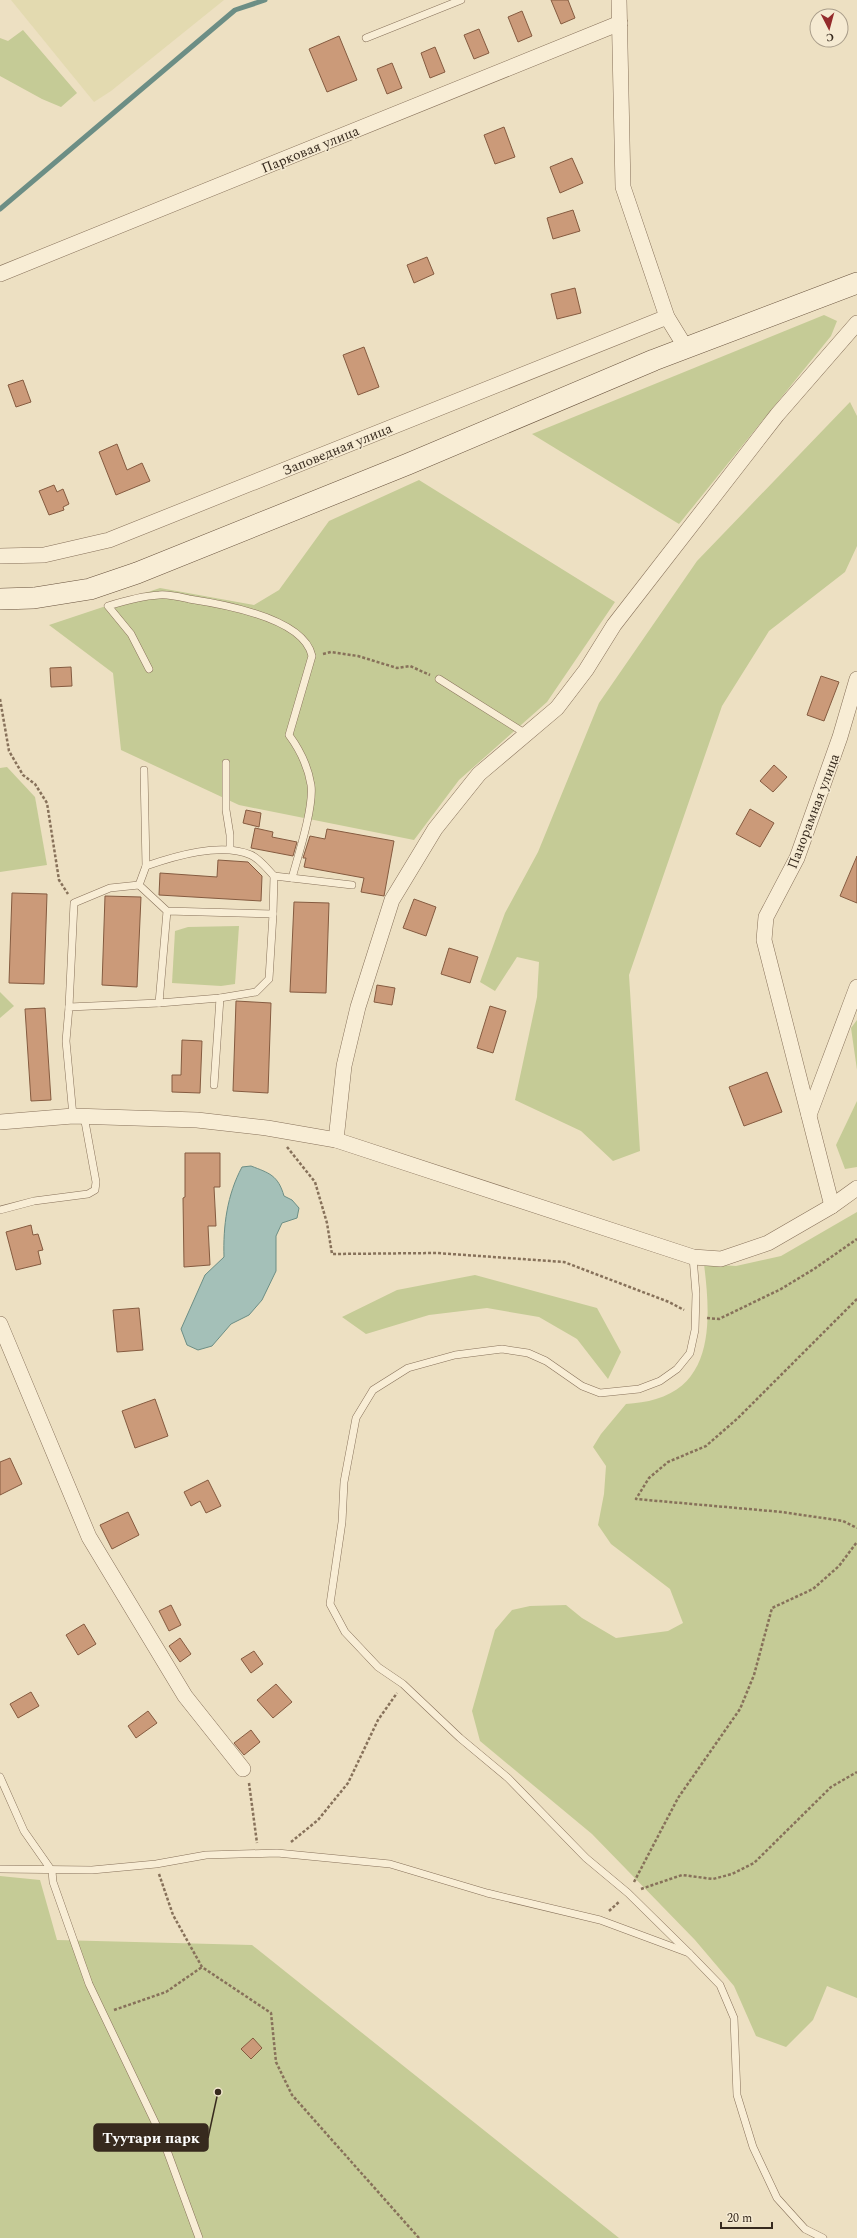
<svg xmlns="http://www.w3.org/2000/svg" width="857" height="2238" font-family="Spectral,serif">
	<rect width="100%" height="100%" fill="#ede0c2"/>
	<polygon fill="#e3dab0" points="11,0 224,0 111,91 94,102"/>
	<g fill="#c5cb96">
		<polygon points="23,30 77,93 61,107 42,99 0,76 0,38 8,41"/>
		<polygon points="824,315 837,321 831,336 679,524 532,434"/>
		<polygon points="850,402 857,416 857,546 845,572 769,631 722,706 629,975 640,1151 613,1161 581,1131 515,1100 537,997 539,962 517,957 495,991 480,982 505,913 538,852 599,703 697,561"/>
		<polygon points="419,480 615,602 547,702 459,780 414,840 239,805 121,750 113,673 49,625 160,588 254,605 279,590 329,521"/>
		<polygon points="7,767 35,797 47,865 0,872 0,768"/>
		<polygon points="239,926 235,984 221,986 172,983 175,931 188,927"/>
		<polygon points="0,992 14,1006 0,1018"/>
		<polygon points="857,1020 857,1070 851,1028"/>
		<polygon points="857,1101 857,1167 845,1169 836,1145"/>
		<path d="M857 1212V1998L827 1986 813 2020 786 2047 756 2036 734 1986 695 1940 592 1834 480 1741 472 1711 495 1630 512 1610 530 1606 566 1605 582 1618 616 1638 668 1631 683 1623 670 1589 611 1544 598 1525 604 1494 606 1466 593 1447 601 1434 626 1404C636 1403 647 1402 656 1399 716 1382 710 1313 704 1264L736 1266 781 1256Z"/>
		<polygon points="475,1275 597,1308 621,1352 608,1379 577,1339 539,1317 487,1308 429,1315 366,1334 342,1317 397,1290"/>
		<polygon points="0,1876 40,1880 57,1940 252,1945 619,2238 0,2238"/>
	</g>
	<path fill="#a4c0b8" stroke="#6c8e85" d="M251 1166C269 1173 278 1175 284 1196L292 1200 299 1208 297 1218 282 1223 276 1236V1271L262 1300 249 1315 231 1324 212 1346 198 1350 187 1345 181 1329 205 1275 224 1257C223 1226 227 1195 242 1167Z"/>
	<g fill="none" stroke-linecap="round" stroke-linejoin="round">
		<polyline stroke="#6c8e85" stroke-width="5" points="0,209 235,10 265,0"/>
	</g>
	<g fill="#cb9a79" stroke="#855b40">
		<polygon points="551,0 568,0 575,18 561,24"/>
		<polygon points="522,11 532,36 518,42 508,17"/>
		<polygon points="479,29 489,53 474,59 464,35"/>
		<polygon points="339,36 357,80 327,92 309,49"/>
		<polygon points="435,47 445,72 430,78 421,53"/>
		<polygon points="392,63 402,88 387,94 377,69"/>
		<polygon points="504,127 515,157 495,164 484,135"/>
		<polygon points="572,158 583,183 560,193 550,167"/>
		<polygon points="573,210 580,231 553,239 547,218"/>
		<polygon points="427,257 434,274 414,283 407,265"/>
		<polygon points="575,288 581,313 557,319 551,294"/>
		<polygon points="364,347 379,387 358,395 343,355"/>
		<polygon points="23,380 31,402 16,407 8,385"/>
		<polygon points="117,444 127,470 142,463 150,481 116,495 99,452"/>
		<polygon points="54,485 57,492 63,489 69,504 63,507 64,510 49,515 39,491"/>
		<polygon points="71,667 72,686 51,687 50,668"/>
		<polygon points="821,676 839,682 824,721 807,715"/>
		<polygon points="774,765 787,777 773,792 760,781"/>
		<polygon points="750,809 774,823 760,847 736,834"/>
		<polygon points="246,810 261,813 259,827 243,823"/>
		<polygon points="255,828 273,832 272,837 297,842 293,856 251,848"/>
		<polygon points="327,829 394,841 384,896 361,892 364,878 304,867 306,858 303,858 310,836 325,839"/>
		<polygon points="857,856 857,903 840,896"/>
		<polygon points="218,860 248,862 262,876 261,901 159,895 160,873 217,877"/>
		<polygon points="12,893 47,894 44,984 9,983"/>
		<polygon points="105,896 141,897 137,987 102,985"/>
		<polygon points="414,899 436,907 426,936 403,928"/>
		<polygon points="294,902 329,903 326,993 290,992"/>
		<polygon points="449,948 478,957 470,983 441,974"/>
		<polygon points="377,985 395,988 392,1005 374,1002"/>
		<polygon points="236,1001 271,1003 268,1093 233,1091"/>
		<polygon points="490,1006 506,1011 493,1053 477,1048"/>
		<polygon points="45,1008 51,1100 31,1101 25,1009"/>
		<polygon points="182,1040 202,1041 200,1093 172,1092 172,1075 181,1075"/>
		<polygon points="767,1072 782,1112 744,1126 729,1087"/>
		<polygon points="185,1153 220,1153 220,1187 214,1187 216,1226 208,1226 210,1265 184,1267 183,1198 185,1197"/>
		<polygon points="31,1225 33,1235 38,1234 43,1250 38,1251 41,1264 16,1270 6,1232"/>
		<polygon points="139,1308 143,1350 117,1352 113,1310"/>
		<polygon points="155,1399 168,1436 135,1448 122,1411"/>
		<polygon points="10,1458 22,1484 0,1495 0,1462"/>
		<polygon points="208,1480 221,1506 206,1513 200,1501 191,1506 184,1492"/>
		<polygon points="128,1512 139,1535 112,1549 100,1525"/>
		<polygon points="171,1605 181,1625 169,1631 159,1611"/>
		<polygon points="84,1624 96,1644 78,1655 66,1635"/>
		<polygon points="180,1638 191,1654 180,1662 169,1646"/>
		<polygon points="254,1651 263,1664 251,1673 241,1659"/>
		<polygon points="276,1684 292,1702 273,1718 257,1700"/>
		<polygon points="31,1692 39,1706 18,1718 10,1704"/>
		<polygon points="148,1711 157,1723 136,1738 128,1726"/>
		<polygon points="251,1730 260,1742 244,1755 234,1743"/>
		<polygon points="253,2038 262,2048 251,2059 241,2049"/>
	</g>
	<g fill="none" stroke-linecap="round" stroke-linejoin="round">
		<defs>
			<g id="lane">
				<polyline points="366,38 461,0"/>
				<path d="M149 669 131 634 108 606C124 601 142 596 159 595 168 594 180 597 189 599 222 604 304 618 312 656L289 735C300 750 308 766 311 785 314 807 298 856 292 878"/>
				<polyline points="439,679 526,734"/>
				<polyline points="226,763 226,810 230,835 230,849"/>
				<polyline points="144,770 146,866"/>
				<polyline points="274,876 352,885"/>
				<path d="M139 885 146 866C175 856 221 842 251 855 260 859 268 870 274 876L273 914"/>
				<polyline points="69,1007 74,903 110,888 139,885 167,911 273,914 269,979 256,992 220,998 159,1003 167,911"/>
				<polyline points="214,1085 220,998"/>
				<polyline points="73,1116 66,1041 69,1007 159,1003"/>
				<polyline points="0,1210 34,1201 88,1194 95,1190 96,1182 84,1116"/>
				<polyline points="0,1777 24,1831 52,1871 53,1882 89,1984 162,2137 199,2238"/>
				<polyline points="0,1869 92,1870 156,1864 206,1855 277,1853 390,1864 487,1893 600,1920 689,1953 720,1985 734,2018 737,2095 753,2147 777,2198 805,2229 823,2238"/>
				<polyline points="689,1953 628,1893 586,1858 508,1778 460,1738 403,1684 378,1667 345,1632 330,1604 342,1522 344,1482 356,1418 373,1390 408,1368 455,1355 502,1349 528,1353 546,1361 582,1386 600,1393 639,1389 660,1381 677,1369 690,1353 695,1330 696,1294 693,1257"/>
			</g>
			<g id="street">
				<polyline points="619,0 623,187 667,317 686,348"/>
				<polyline points="0,274 620,23"/>
				<polyline points="0,556 44,555 109,540 667,317"/>
				<polyline points="809,1115 857,987"/>
				<polyline points="0,1122 73,1116 197,1120 267,1128 336,1140 693,1257 721,1259 768,1243 832,1206 857,1188"/>
				<polyline points="336,1140 344,1066 358,1007 392,900 435,829 479,774 557,708 586,670 614,625 777,415 857,323"/>
				<polyline points="832,1206 764,940 766,917 797,858 840,737 857,679"/>
				<polyline points="0,1324 89,1537 185,1696 243,1769"/>
			</g>
			<polyline id="secondary" points="0,599 34,598 90,589 137,573 408,464 654,360 857,283"/>
		</defs>
		<use href="#lane" stroke="#87715a" stroke-width="8"/>
		<use href="#street" stroke="#87715a" stroke-width="16"/>
		<use href="#secondary" stroke="#68523d" stroke-width="22"/>
		<g stroke="#87715a" stroke-width="2.5" stroke-dasharray="3 2" stroke-linecap="butt">
			<polyline points="323,654 331,652 358,656 397,668 410,666 430,675"/>
			<polyline points="0,699 9,751 23,775 35,784 47,803 59,880 68,894"/>
			<polyline points="287,1147 315,1182 327,1223 332,1254 437,1253 564,1262 669,1302 684,1310"/>
			<polyline points="857,1299 738,1418 706,1446 668,1462 649,1478 636,1499 782,1512 843,1521 857,1528"/>
			<polyline points="707,1318 719,1319 781,1289 814,1269 857,1239"/>
			<polyline points="249,1783 257,1843"/>
			<polyline points="291,1842 318,1820 348,1783 378,1720 397,1693"/>
			<polyline points="159,1874 173,1915 202,1967 271,2013 276,2062 292,2095 419,2238"/>
			<polyline points="634,1882 678,1798 740,1709 754,1675 772,1608 813,1589 839,1566 857,1542"/>
			<polyline points="641,1889 682,1875 713,1879 732,1874 754,1863 831,1787 857,1772"/>
			<polyline points="609,1911 620,1901"/>
			<polyline points="114,2010 166,1992 202,1967"/>
		</g>
		<use href="#lane" stroke="#f8edd5" stroke-width="7"/>
		<use href="#street" stroke="#f8edd5" stroke-width="15"/>
		<use href="#secondary" stroke="#f8edd5" stroke-width="21"/>
	</g>
	<g text-anchor="middle" stroke-width="3" stroke-linejoin="round" paint-order="stroke">
		<g font-size="14" fill="#372a1e" stroke="#f5ead2">
			<text transform="translate(310 149) rotate(-22)" y="5">Парковая улица</text>
			<text transform="translate(337 449) rotate(-22)" y="5">Заповедная улица</text>
			<text transform="translate(813 811) rotate(-69)" y="5">Панорамная улица</text>
		</g>
	</g>
	<path fill="none" stroke="#372a1e" stroke-width="1.5" d="M218 2092L208 2138"/>
	<circle fill="#372a1e" stroke="#f5ead2" stroke-width="1.5" cx="218" cy="2092" r="4"/>
	<rect fill="#372a1e" stroke="#372a1e" stroke-width="1.5" x="94" y="2124" width="114" height="27" rx="4"/>
	<g font-size="15" text-anchor="middle" font-weight="bold" fill="#fff">
		<text x="151" y="2143">Туутари парк</text>
	</g>
	<g transform="translate(829 28) rotate(174)"><circle r="19" fill="#f5ead2" stroke="#a99d8a"/>
	<path d="M0-3L7 15L0 10L-7 15Z" fill="#942b2c"/>
	<text y="-6" font-size="11" font-weight="bold" text-anchor="middle" fill="#372a1e">С</text>
	</g>
	<path d="M721 2222v6h51v-6" fill="none" stroke="#372a1e" stroke-width="2"/>
	<text x="727" y="2222" font-size="12" fill="#372a1e" stroke="#f5ead2" stroke-width="3" paint-order="stroke">20 m</text>
</svg>
